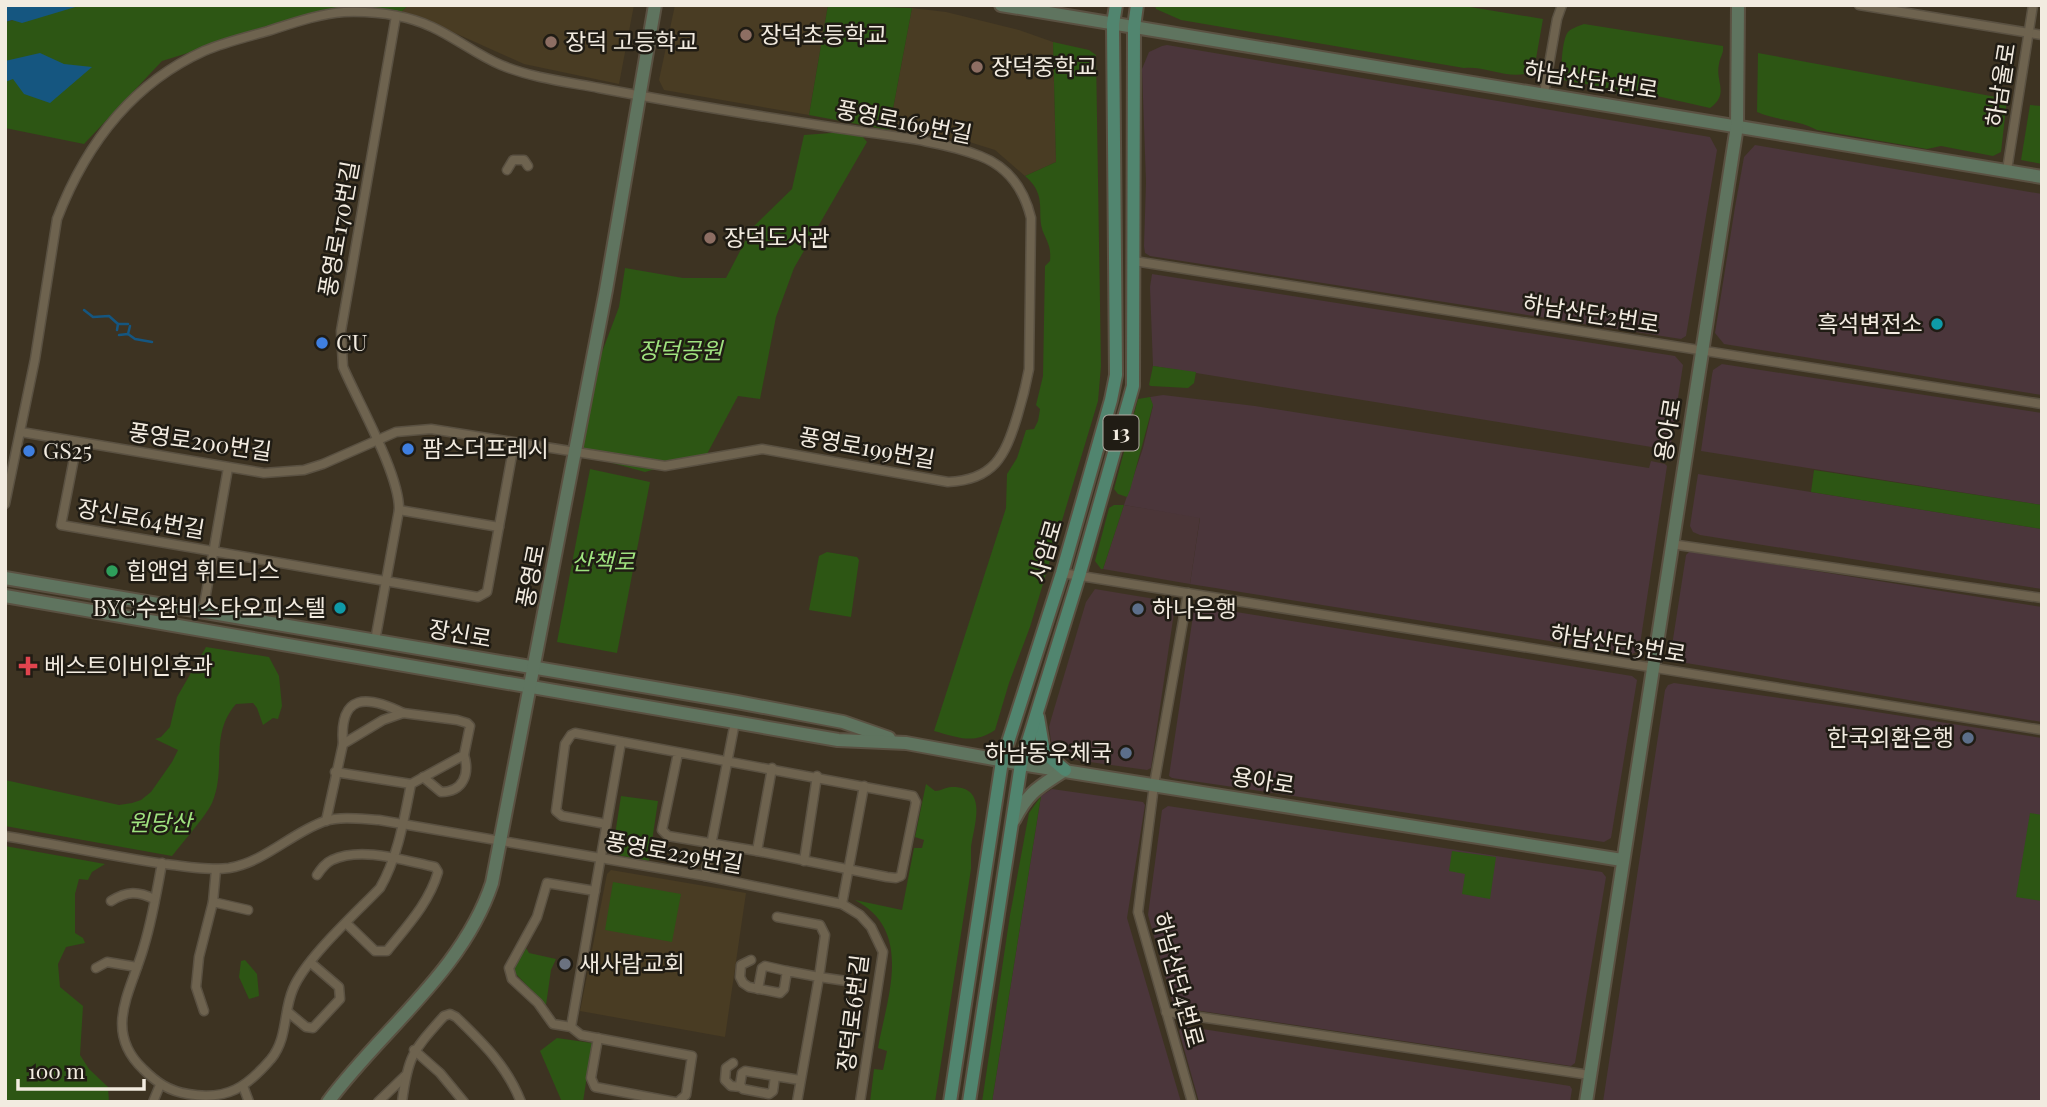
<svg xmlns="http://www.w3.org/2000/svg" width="2047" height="1107" font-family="'Playfair Display','Noto Sans KR',serif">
	<rect width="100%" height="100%" fill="#3d3322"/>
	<g fill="#4b3638">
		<polygon points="1124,505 1200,517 1190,584 1103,569"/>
		<polygon points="1095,589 1173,602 1175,606 1151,768 1147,770 1068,759 1060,756 1054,750 1051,741 1049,727 1052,716 1086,602"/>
	</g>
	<g fill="#4b363b">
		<polygon points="1167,45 1710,137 1717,150 1686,336 1681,339 1150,256 1145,253 1144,246 1146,182 1142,69 1149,52 1162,46"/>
		<polygon points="1755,145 2042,194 2042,395 1724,344 1715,333 1735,207 1744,157"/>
		<polygon points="1152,274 1675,356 1683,365 1670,450 1153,366 1150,287"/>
		<polygon points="1722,364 2042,413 2042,505 1701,451 1712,375 1713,370"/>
		<polygon points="1163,395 1255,406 1649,468 1651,461 1665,464 1667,466 1662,499 1639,651 1632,654 1190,584 1200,518 1124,505 1143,448 1153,406 1150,397"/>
		<polygon points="1698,474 2042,529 2042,589 1700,535 1693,532 1690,526"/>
		<polygon points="1690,551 2042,607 2042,722 1680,662 1671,652 1686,555"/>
		<polygon points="1199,606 1632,676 1637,680 1611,838 1604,842 1172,778 1169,776 1194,609"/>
		<polygon points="1674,683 1851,708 2042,738 2042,1102 1603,1102 1665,690 1668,685"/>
		<polygon points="1052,789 1143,802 1145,805 1127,918 1181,1102 992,1102 1041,796"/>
		<polygon points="1168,806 1602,872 1606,877 1575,1063 1571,1066 1174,1007 1148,915 1162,810"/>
		<polygon points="1183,1026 1570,1086 1572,1089 1570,1102 1199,1102 1179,1031"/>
	</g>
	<g fill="#493c23">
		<polygon points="409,5 634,5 619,84 524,64 426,20 401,12"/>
		<polygon points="675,5 828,5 809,115 664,90 659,80"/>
		<polygon points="912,8 946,12 1019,30 1053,42 1056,162 1025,176 995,150 963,140 889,130"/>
		<polygon points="611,870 746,893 725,1037 580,1011 607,874"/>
	</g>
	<g fill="#2d5614">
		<polygon points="76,5 409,5 401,12 323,11 162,61 84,144 5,128 5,22"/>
		<polygon points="828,5 912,8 889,130 809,115"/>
		<path d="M1155 5H1458L1543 19 1534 70C1514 83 1486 65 1464 68L1181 20 1156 9Z"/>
		<path d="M1584 24 1723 46C1724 54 1720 56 1719 64 1715 82 1730 94 1710 108L1657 96 1620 95 1603 87 1563 80C1560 72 1562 39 1568 32 1572 28 1579 26 1584 24Z"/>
		<path d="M1053 42 1089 50 1096 55 1101 366 1098 401 1030 627 1009 683 995 730C973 745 957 737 934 731L1006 508 1007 474 1017 458 1026 430 1034 429 1038 421 1040 409 1036 405 1043 376 1045 266 1050 261C1051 249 1049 245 1044 234 1035 214 1049 196 1025 176L1056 162Z"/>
		<path d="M1758 53 2007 99 2001 152 1993 156 1941 146 1927 149 1817 130C1798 119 1777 121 1757 112Z"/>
		<polygon points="2030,105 2042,106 2042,164 2021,160"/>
		<polygon points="858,131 867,142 794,268 776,317 760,399 738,396 707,454 645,472 576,453 593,376 619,307 625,268 683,278 726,278 752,228 792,189 804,135"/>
		<polygon points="1153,366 1196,372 1194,383 1188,388 1151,386 1149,385"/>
		<polygon points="1150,397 1153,405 1130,490 1127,497 1118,494 1114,489 1138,399"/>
		<polygon points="590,469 650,482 617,653 557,642"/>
		<polygon points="1814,470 2042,505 2042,529 1811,492"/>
		<polygon points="1114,505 1124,505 1103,569 1101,569 1095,561 1109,508"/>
		<polygon points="827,552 857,557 859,560 851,617 809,610 819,556"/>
		<path d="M206 647 269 657 279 676 282 706 278 719 273 718 263 725 257 708 253 703 236 704C209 735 227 768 212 803 206 816 182 843 172 856L5 826V780L119 805 132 803 141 800 151 792 172 762 178 750 155 739 161 737 170 727 177 697Z"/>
		<path d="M926 784 935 791C941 791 946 787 951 787 989 786 974 824 971 847 971 854 971 861 971 869L935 1102H870L874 1069 883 1070 887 1051 878 1048C887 997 914 931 855 900L902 910 914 848H922L924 840 915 837Z"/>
		<polygon points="621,796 658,801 649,861 612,854"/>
		<polygon points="1041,796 992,1102 982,1102 1010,915 1029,813"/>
		<polygon points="2030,813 2042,815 2042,901 2016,897"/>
		<polygon points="5,846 105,864 92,872 88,880 79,879 75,894 75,933 83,938 85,943 66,947 58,964 60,987 83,1006 80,1055 89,1069 108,1087 109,1102 5,1102"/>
		<polygon points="1452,851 1496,857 1490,899 1462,894 1465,874 1449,871"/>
		<polygon points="613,882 681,894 672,942 605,930"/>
		<polygon points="526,948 529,953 556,959 551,970 546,1005 513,971"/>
		<polygon points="245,960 257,974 259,996 249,999 239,977 241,961"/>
		<polygon points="557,1038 592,1043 583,1102 562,1102 540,1051"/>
	</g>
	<g fill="#155680">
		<polygon points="5,5 82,5 22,23 12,20 5,22"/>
		<polygon points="40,53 64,64 92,67 50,103 24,94 13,79 5,82 5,61"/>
	</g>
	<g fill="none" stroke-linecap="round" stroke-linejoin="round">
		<g stroke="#155680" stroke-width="2.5">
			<polyline points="84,310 93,317 109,316 118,324 117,330"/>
			<polyline points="118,324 128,324"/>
			<polyline points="128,334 130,326"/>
			<polyline points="119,335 128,334 135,339 152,342"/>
		</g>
		<defs>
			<g id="street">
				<polyline points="1859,5 2042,35"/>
				<polyline points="1544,93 1557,19 1562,5"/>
				<polyline points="507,170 513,160 524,160 528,166"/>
				<polyline points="2007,170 2033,5"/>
				<polyline points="1134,261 2042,404"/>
				<polyline points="77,443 61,525 478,597 487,592 488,587 514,444"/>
				<path d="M5 504 35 359 57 219C85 146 131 84 204 51 225 42 247 37 268 31 293 23 318 14 344 12 373 11 406 15 432 27 456 38 477 55 501 65 532 78 567 82 599 88 678 103 758 116 837 128 882 135 939 140 980 156 1009 167 1024 189 1031 218L1029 369C1026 385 1022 401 1017 417 1005 456 994 480 948 482L762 449 665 466 431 429 396 432 323 464 304 470 264 473 21 432"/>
				<polyline points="399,510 499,527"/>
				<polyline points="1671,544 2042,598"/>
				<polyline points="1062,573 2042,730"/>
				<polyline points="1188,593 1154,785 1138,912 1192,1102"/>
				<polyline points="203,611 228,468"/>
				<path d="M375 641 399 510C400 475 358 402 343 367L341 331 396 16"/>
				<path d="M343 744C339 693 367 695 403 713"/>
				<polyline points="335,772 411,784"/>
				<path d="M423 777 441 792C463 792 470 774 464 755"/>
				<polyline points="606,824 562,816 556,811 565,744 571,735 575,733 913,796 916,802 901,876 896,878 887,877 757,851 668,836 662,830 678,753"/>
				<path d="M5 836C58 845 111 856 164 864 185 866 207 871 229 868 265 862 291 833 325 821 342 816 361 819 379 820L705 876 842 904 860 915 871 927 883 952 860 1102"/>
				<polyline points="757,851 772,768"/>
				<polyline points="804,861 817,776"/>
				<path d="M162 863C157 891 152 920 144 946 132 990 102 1030 143 1069 157 1083 169 1091 188 1094 227 1101 247 1087 271 1059 288 1038 283 1012 293 989 306 958 356 913 380 888 398 857 404 819 411 784L464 755 470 726 467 723 457 720 403 713 383 720 343 744 326 821"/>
				<path d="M317 875C321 869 325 863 332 860 362 846 405 861 435 867L438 872C429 903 407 926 387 951H375L346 923"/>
				<polyline points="705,876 735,722"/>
				<polyline points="595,891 547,883 537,917 509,968 512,979 538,1003 553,1024 571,1027 581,1035 692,1056 686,1095 678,1102"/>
				<path d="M111 901C127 891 138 891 154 899"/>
				<polyline points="213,902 248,910"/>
				<polyline points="842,904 864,786"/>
				<polyline points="777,917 820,925 825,935 819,977 860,983"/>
				<polyline points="751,960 741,965 740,977 743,983 749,987 780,993 784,989 787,971 819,977 797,1102"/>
				<polyline points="96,968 107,962 137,967"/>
				<polyline points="758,989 762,968 765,966 787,971"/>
				<polyline points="204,1011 196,987 199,957 213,902 216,869"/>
				<polyline points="288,1012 306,1027 313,1028 340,999 339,987 311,963"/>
				<polyline points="1166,1012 1590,1075"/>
				<polyline points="571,1027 621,742"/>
				<polyline points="598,1038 591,1078 595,1087 675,1102"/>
				<polyline points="414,1050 440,1073 464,1102"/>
				<polyline points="733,1063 726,1068 725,1080 731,1086 741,1087"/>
				<polyline points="775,1076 745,1071 742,1073 740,1085 743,1089 769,1094 773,1091 775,1076 800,1080"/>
				<polyline points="243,1086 249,1102"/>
				<polyline points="153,1102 160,1085"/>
				<polyline points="378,1102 405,1076"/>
				<path d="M402 1102C408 1055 413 1051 444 1016L450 1014 456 1017C483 1043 507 1066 521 1102"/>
			</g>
			<g id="secondary">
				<polyline points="1001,5 2042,177"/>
				<polyline points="5,578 737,702 843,722 889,738"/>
				<polyline points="5,596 838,740 906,743 1021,764 1622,860"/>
				<path d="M1014 820C1029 791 1038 788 1065 770"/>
				<path d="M328 1102C382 1029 463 971 492 883L606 290 655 5"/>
				<polyline points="1586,1102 1737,126 1738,5"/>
			</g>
			<g id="primary">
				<polyline points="1038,717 1044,752 1065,770"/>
				<polyline points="950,1102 1002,761 1062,573 1111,400 1116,375 1113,24 1116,5"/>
				<polyline points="969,1102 1021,764 1079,576 1133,386 1134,27 1137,5"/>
			</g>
		</defs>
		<use href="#street" stroke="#5a5142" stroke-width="11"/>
		<use href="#secondary" stroke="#5a5142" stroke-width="16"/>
		<use href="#primary" stroke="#5a5142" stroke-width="16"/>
		<use href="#street" stroke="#6e634f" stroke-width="8"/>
		<use href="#secondary" stroke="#5f745f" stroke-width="12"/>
		<use href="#primary" stroke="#51856f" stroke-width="12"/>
	</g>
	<g fill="#8d6e63" stroke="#201c14" stroke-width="2.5">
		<circle cx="746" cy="35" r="7"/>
		<circle cx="551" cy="42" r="7"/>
		<circle cx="977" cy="67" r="7"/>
		<circle cx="710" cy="238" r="7"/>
	</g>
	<g fill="#0f9aa8" stroke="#201c14" stroke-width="2.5">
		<circle cx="1937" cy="324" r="7"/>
		<circle cx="340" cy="608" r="7"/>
	</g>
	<g fill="#3f7fe0" stroke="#201c14" stroke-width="2.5">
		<circle cx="322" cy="343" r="7"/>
		<circle cx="408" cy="449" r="7"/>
		<circle cx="29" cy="451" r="7"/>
	</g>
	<circle fill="#2e9e5b" stroke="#201c14" stroke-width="2.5" cx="112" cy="571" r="7"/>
	<g fill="#5c6f8a" stroke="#201c14" stroke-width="2.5">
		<circle cx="1138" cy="609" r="7"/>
		<circle cx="1968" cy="738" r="7"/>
		<circle cx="1126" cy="753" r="7"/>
	</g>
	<path fill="#e0444e" stroke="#201c14" stroke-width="2.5" d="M24.5 655.5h7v7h7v7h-7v7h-7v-7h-7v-7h7z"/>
	<circle fill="#6b7280" stroke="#201c14" stroke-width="2.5" cx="565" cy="964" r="7"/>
	<g text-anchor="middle" stroke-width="5" stroke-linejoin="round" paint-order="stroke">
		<rect fill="#201c14" stroke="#b3ada3" stroke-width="2" x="1103.5" y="415.5" width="35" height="35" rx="5"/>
		<g font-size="21" font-weight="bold" fill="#f2ebe0">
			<text x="1121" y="440">13</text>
		</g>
		<g font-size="23" fill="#f2ebe0" stroke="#201c14" text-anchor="start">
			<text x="760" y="43">장덕초등학교</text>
			<text x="565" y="50">장덕 고등학교</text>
			<text x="991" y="75">장덕중학교</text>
			<text x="724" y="246">장덕도서관</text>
			<text x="1923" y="332" text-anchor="end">흑석변전소</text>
			<text x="336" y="351">CU</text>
			<text x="422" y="457">팜스더프레시</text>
			<text x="43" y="459">GS25</text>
			<text x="126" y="579">힙앤업 휘트니스</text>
			<text x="326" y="616" text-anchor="end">BYC수완비스타오피스텔</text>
			<text x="1152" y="617">하나은행</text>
			<text x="44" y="674">베스트이비인후과</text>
			<text x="1954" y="746" text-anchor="end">한국외환은행</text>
			<text x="1112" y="761" text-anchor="end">하남동우체국</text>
			<text x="579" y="972">새사람교회</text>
		</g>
		<g font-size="23" fill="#f2ebe0" stroke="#201c14">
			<text transform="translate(1591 80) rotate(9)" y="8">하남산단1번로</text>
			<text transform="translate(2001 85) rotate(-81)" y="8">하남울로</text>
			<text transform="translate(904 122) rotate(11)" y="8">풍영로169번길</text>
			<text transform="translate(339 229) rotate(-80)" y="8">풍영로170번길</text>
			<text transform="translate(1591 314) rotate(9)" y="8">하남산단2번로</text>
			<text transform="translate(1668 430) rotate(-81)" y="8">용아로</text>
			<text transform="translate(200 442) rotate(8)" y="8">풍영로200번길</text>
			<text transform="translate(867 448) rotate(10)" y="8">풍영로199번길</text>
			<text transform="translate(141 519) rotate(10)" y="8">장신로64번길</text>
			<text transform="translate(1046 551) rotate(-74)" y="8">사암로</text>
			<text transform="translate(531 576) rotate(-79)" y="8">풍영로</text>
			<text transform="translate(460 634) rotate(10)" y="8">장신로</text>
			<text transform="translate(1618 644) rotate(9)" y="8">하남산단3번로</text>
			<text transform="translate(1263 781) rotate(9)" y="8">용아로</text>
			<text transform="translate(674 853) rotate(10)" y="8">풍영로229번길</text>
			<text transform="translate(1178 980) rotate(75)" y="8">하남산단4번로</text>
			<text transform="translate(853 1013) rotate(-83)" y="8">장덕로6번길</text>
		</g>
		<g font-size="23" font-style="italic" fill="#9fe27f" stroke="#201c14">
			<text x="680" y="359">장덕공원</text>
			<text x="603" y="570">산책로</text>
			<text x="160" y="831">원당산</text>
		</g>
	</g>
	<rect width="2047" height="1107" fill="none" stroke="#f2ebe0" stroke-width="14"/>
	<path d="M18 1079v10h126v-10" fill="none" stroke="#f2ebe0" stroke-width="3.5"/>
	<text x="28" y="1079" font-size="21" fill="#f2ebe0" stroke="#201c14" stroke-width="5" paint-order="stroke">100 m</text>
</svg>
